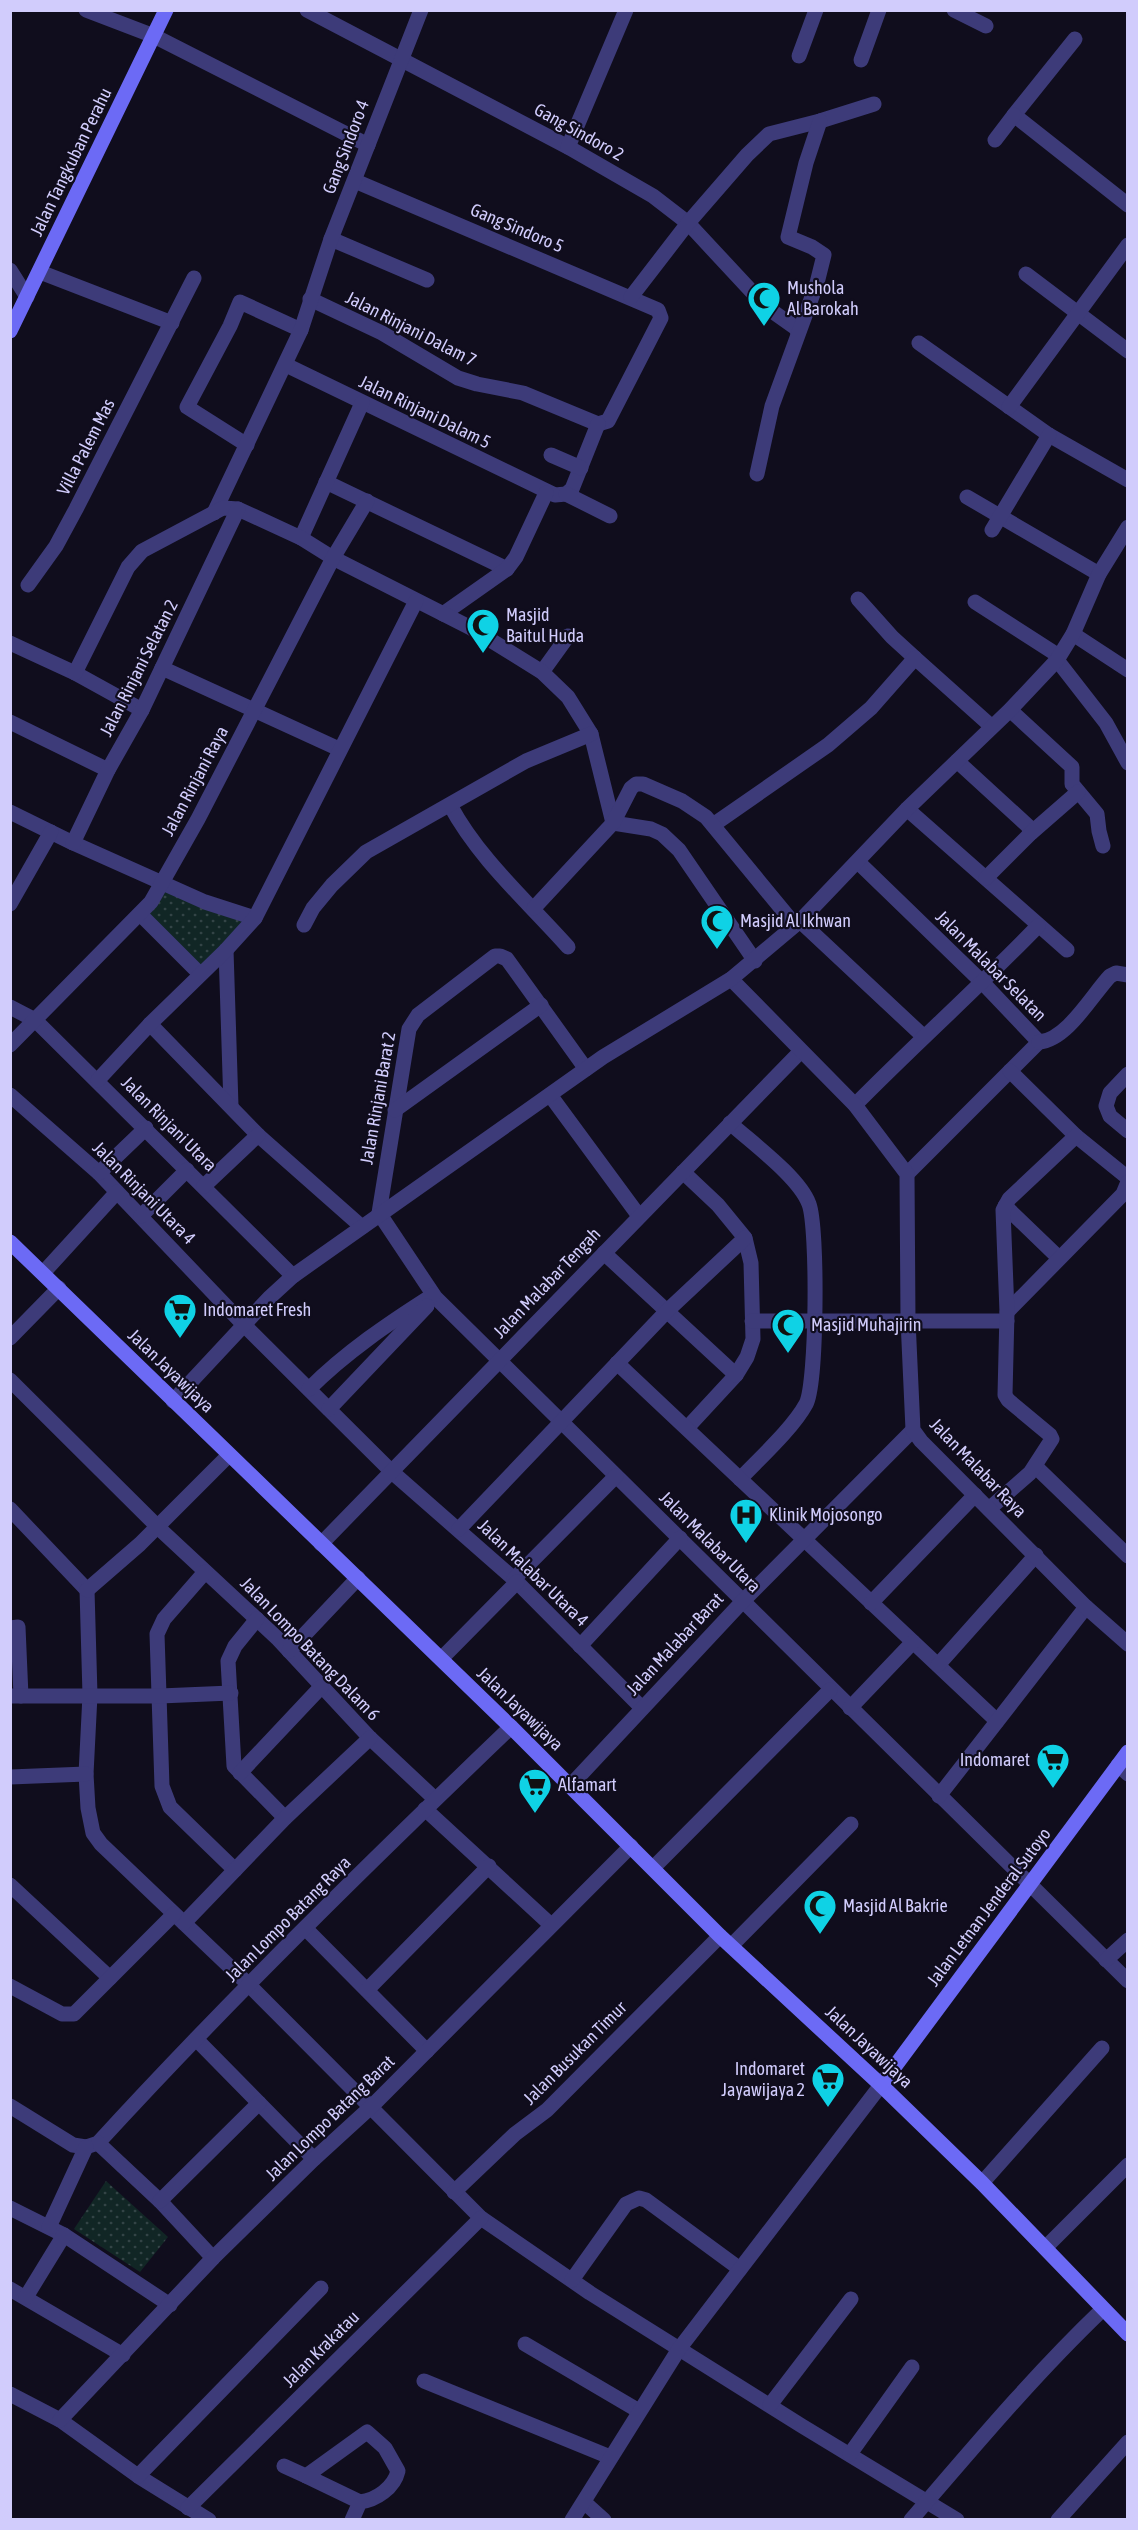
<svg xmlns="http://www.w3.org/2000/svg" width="1138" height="2530" font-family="'Asap Condensed',sans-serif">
	<defs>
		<pattern id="grass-dots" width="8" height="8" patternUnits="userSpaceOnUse" patternTransform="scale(1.5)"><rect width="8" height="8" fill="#112625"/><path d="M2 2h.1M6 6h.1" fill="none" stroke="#334446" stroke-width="1.8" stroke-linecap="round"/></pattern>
	</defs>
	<rect width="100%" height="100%" fill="#100d1d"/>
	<g fill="url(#grass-dots)">
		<polygon points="165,887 249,921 200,967 146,913"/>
		<polygon points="106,2181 168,2237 140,2272 74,2229"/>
	</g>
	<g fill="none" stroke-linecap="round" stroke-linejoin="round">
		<g stroke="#3d3b79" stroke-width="15">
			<polyline points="86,10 154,36 368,145"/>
			<polyline points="307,10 568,147 653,196 688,223 766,307 796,328 798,333"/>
			<polyline points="954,10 986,26"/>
			<polyline points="1075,39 1014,115 1128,205"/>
			<polyline points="799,56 816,10"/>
			<polyline points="861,60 879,10"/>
			<polyline points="995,140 1014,115"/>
			<polyline points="568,147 626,10"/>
			<polyline points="355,181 658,310 661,318 608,421 598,424"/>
			<polyline points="331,239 427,280"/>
			<polyline points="10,270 27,297"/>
			<polyline points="40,272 172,323"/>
			<polyline points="1026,274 1128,351"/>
			<polyline points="631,297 688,223 747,155 769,134 820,121 874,104"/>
			<polyline points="310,299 382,333 458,378 477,384 523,393 598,424"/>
			<polyline points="919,343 1049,435 1128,480"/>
			<polyline points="286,365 555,495 566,494 572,489 598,424"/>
			<polyline points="1009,407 1128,245"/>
			<polyline points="247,445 187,407 230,326 240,302 301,330"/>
			<polyline points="551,455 581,468"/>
			<polyline points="757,474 772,406 817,283 824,255 812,247 788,237 806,163 820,121"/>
			<polyline points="326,482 507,569"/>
			<polyline points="566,494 610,516"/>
			<polyline points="967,497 1099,574"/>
			<polyline points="214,513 301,330 331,239 421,10"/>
			<polyline points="992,530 1049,435"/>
			<polyline points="301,538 362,403"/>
			<polyline points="28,585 56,546 76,509 194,278"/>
			<polyline points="858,599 892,637 915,658"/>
			<polyline points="975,602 1059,656"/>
			<polyline points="443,614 507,569 516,557 546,493"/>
			<polyline points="1073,634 1128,670"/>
			<polyline points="10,643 75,673 142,710"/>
			<polyline points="1057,660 1106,723 1128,763"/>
			<polyline points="162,668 339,749"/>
			<polyline points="542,672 568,636"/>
			<polyline points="75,673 128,567 142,551 223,508 238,509 301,538 333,558 471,628 542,672 568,697 591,734 613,823 651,829 662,834 679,850 755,961"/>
			<polyline points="1010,710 1072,767 1072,784 1097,814 1099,831 1103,846"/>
			<polyline points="10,722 108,770"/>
			<polyline points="957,761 1028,826 1031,833"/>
			<path d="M450 805C479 859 527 901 568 947"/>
			<polyline points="907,809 1067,950"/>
			<polyline points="10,812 73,843 205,902 255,918"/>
			<polyline points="713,825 828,745 871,708 915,658 991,726"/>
			<polyline points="73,843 108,770 142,710 238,509"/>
			<polyline points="858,862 983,983 1039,1042 907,1174"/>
			<polyline points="986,878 1031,833 1078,792"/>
			<polyline points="10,904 51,832"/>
			<polyline points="534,908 613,823 631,788 636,784 643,784 682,801 706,817 795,925"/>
			<polyline points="140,914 200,974"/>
			<polyline points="800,921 923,1036"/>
			<polyline points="304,925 313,908 332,885 366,852 526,761 591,734"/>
			<polyline points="226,950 231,1106"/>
			<polyline points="10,1007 35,1020 293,1276"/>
			<polyline points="150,1024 258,1135 362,1227"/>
			<path d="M1039 1042C1067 1040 1092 995 1110 976L1116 973 1128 975"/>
			<polyline points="10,1045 151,902 198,819 333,558 367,501"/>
			<polyline points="586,1069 507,959 500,956 495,956 418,1015 409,1029 379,1213 435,1297 1128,1981"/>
			<polyline points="1010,1071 1076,1136 1128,1178"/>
			<polyline points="1128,1074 1110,1093 1106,1106 1110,1116 1128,1131"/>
			<polyline points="98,1080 150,1024 226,950 255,918 416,601"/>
			<polyline points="10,1095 99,1173 244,1325 392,1472 514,1579 642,1708"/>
			<polyline points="550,1095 639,1216"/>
			<path d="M855 1105C915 1044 979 987 1038 926"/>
			<polyline points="395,1110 541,1005"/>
			<path d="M730 1123C752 1143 799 1177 809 1204 818 1228 817 1383 806 1404 793 1428 760 1458 740 1479"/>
			<polyline points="683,1172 718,1205 745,1238 751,1263 753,1339 747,1357 736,1375 687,1428"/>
			<polyline points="99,1173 146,1128"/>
			<polyline points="204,1186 258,1135"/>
			<polyline points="1005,1206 1059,1258"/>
			<polyline points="141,1216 187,1170"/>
			<polyline points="604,1253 736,1375"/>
			<polyline points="43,1273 117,1192"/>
			<polyline points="1007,1312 1123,1194 1128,1182"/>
			<polyline points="752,1321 1007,1321"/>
			<polyline points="10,1338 59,1288"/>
			<polyline points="617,1363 997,1721"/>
			<polyline points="10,1380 163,1532 277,1638 370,1738 435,1799"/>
			<path d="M309 1389C346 1352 389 1323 433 1295"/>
			<polyline points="329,1409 427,1306"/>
			<polyline points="1035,1466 1128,1556"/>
			<polyline points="10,1509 87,1590"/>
			<polyline points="989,1509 1030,1473 1052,1439 1050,1435 1008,1400 1005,1395 1007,1312 1003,1210 1009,1199 1076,1136"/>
			<polyline points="459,1529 667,1311 745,1238"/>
			<polyline points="321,1544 801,1051"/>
			<polyline points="205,1572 164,1619 157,1634 162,1786 170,1807 235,1870"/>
			<polyline points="514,1579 616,1476"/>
			<polyline points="87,1590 90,1695 86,1774 88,1808 93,1833 101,1844 249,1985 481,2218 590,2293 802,2426 957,2520"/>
			<polyline points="87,1590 140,1544 229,1455"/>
			<polyline points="871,1603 975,1495"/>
			<polyline points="257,1619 235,1646 228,1661 234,1766 285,1818"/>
			<polyline points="10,1628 18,1627 21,1696"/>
			<polyline points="580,1646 680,1538"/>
			<polyline points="289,1651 358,1578"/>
			<polyline points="441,1659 517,1582"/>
			<polyline points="938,1665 1036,1555"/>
			<polyline points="10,1696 160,1696 231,1693"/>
			<polyline points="850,1708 913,1642"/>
			<polyline points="1118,1765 1128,1774"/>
			<polyline points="240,1773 321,1687"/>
			<polyline points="10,1777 86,1774"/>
			<polyline points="570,1786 742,1602 913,1430"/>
			<polyline points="939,1796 1086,1607"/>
			<polyline points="425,1809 551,1925"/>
			<polyline points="653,1868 830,1690"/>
			<polyline points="10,1885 110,1978"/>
			<polyline points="184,1923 285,1818 370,1738"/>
			<polyline points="306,1929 427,2051"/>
			<polyline points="731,1946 851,1824"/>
			<polyline points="1106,1960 1128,1940"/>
			<polyline points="10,1986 62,2014 74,2014 174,1914"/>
			<polyline points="367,1990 489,1866"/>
			<polyline points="196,2039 314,2159"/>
			<path d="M10 2106 73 2145 86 2147 98 2143C230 1999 370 1862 511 1727"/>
			<polyline points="98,2143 160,2201 213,2258"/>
			<polyline points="982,2183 1102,2048"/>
			<polyline points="454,2192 515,2134 547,2110 720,1936"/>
			<polyline points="160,2201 259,2103"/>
			<polyline points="10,2208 64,2235 170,2305"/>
			<polyline points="49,2227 86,2147"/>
			<polyline points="1046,2247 1128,2165"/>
			<polyline points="572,2280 626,2204 639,2198 646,2200 740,2269"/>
			<polyline points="10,2289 123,2355"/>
			<polyline points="26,2297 64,2235"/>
			<polyline points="525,2344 639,2411"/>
			<polyline points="424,2381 610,2457"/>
			<polyline points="10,2394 60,2420 138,2476 209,2520"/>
			<polyline points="770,2405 851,2299"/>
			<polyline points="60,2420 213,2258 314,2159 372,2106 631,1846"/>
			<polyline points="850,2454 912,2367"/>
			<polyline points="284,2466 306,2476"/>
			<polyline points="138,2476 321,2288"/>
			<polyline points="584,2502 604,2520"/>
			<polyline points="188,2508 481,2218"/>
			<path d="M352 2520 360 2502 306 2476 367 2432 385 2448 398 2471C394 2488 376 2500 360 2502"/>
			<path d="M911 2520C973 2448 1034 2375 1102 2310"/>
			<polyline points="1058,2520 1128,2442"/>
		</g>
		<g stroke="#3d3b79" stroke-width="15">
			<polyline points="731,979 855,1105 907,1174 908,1320 913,1430 921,1441 1086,1607 1128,1644"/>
			<polyline points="173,1401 269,1298 293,1276 603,1057 731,979 800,921 907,809 1010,710 1057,660 1073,634 1099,574 1128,527"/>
			<polyline points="572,2520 679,2349 881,2085"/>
		</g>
		<g stroke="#6c6af5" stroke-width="15">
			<polyline points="10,331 166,10"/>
			<polyline points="10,1242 511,1727 720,1936 881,2085 982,2183 1128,2334"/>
			<polyline points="881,2085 1128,1752"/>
		</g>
	</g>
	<defs>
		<symbol id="mosque-pin" viewBox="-11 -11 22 30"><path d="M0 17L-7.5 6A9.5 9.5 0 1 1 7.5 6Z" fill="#0fd2e5" stroke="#100d1d"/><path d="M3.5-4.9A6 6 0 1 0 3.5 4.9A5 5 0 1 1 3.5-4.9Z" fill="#111"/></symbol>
		<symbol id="supermarket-pin" viewBox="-11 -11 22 30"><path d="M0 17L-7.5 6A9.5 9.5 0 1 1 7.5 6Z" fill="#0fd2e5" stroke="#100d1d"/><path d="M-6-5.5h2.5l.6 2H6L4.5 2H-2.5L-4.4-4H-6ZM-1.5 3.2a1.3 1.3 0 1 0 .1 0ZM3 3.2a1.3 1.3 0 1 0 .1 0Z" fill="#111"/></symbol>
		<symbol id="hospital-pin" viewBox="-11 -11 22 30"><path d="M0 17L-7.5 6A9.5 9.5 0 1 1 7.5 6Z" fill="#0fd2e5" stroke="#100d1d"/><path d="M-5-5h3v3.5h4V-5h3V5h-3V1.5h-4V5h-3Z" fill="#111"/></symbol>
	</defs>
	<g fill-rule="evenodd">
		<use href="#mosque-pin" x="745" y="279" width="38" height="52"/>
		<use href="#mosque-pin" x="464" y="606" width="38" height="52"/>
		<use href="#mosque-pin" x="698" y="902" width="38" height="52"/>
		<use href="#supermarket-pin" x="161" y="1291" width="38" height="52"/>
		<use href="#mosque-pin" x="769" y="1306" width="38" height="52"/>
		<use href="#hospital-pin" x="727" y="1496" width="38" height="52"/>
		<use href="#supermarket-pin" x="1034" y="1741" width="38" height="52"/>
		<use href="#supermarket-pin" x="516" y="1766" width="38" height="52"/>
		<use href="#mosque-pin" x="801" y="1887" width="38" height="52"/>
		<use href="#supermarket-pin" x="809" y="2060" width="38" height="52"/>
	</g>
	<g text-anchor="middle" stroke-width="4.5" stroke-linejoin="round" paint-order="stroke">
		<g font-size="18" fill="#d1ccfc" stroke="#100d1d">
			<text transform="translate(579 132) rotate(29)" y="6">Gang Sindoro 2</text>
			<text transform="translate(346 147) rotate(-69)" y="6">Gang Sindoro 4</text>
			<text transform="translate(71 162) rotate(-64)" y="6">Jalan Tangkuban Perahu</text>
			<text transform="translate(517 228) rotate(23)" y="6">Gang Sindoro 5</text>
			<text transform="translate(411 329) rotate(27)" y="6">Jalan Rinjani Dalam 7</text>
			<text transform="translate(425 412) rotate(26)" y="6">Jalan Rinjani Dalam 5</text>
			<text transform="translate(86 447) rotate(-63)" y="6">Villa Palem Mas</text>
			<text transform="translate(139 668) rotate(-63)" y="6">Jalan Rinjani Selatan 2</text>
			<text transform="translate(195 781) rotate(-62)" y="6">Jalan Rinjani Raya</text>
			<text transform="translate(991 966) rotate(45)" y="6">Jalan Malabar Selatan</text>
			<text transform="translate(378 1098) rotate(-80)" y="6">Jalan Rinjani Barat 2</text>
			<text transform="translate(169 1124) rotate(45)" y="6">Jalan Rinjani Utara</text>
			<text transform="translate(144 1193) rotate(45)" y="6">Jalan Rinjani Utara 4</text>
			<text transform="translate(547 1283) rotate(-46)" y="6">Jalan Malabar Tengah</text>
			<text transform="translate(171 1371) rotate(44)" y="6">Jalan Jayawijaya</text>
			<text transform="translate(978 1468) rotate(46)" y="6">Jalan Malabar Raya</text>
			<text transform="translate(710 1542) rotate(45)" y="6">Jalan Malabar Utara</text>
			<text transform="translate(533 1573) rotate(44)" y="6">Jalan Malabar Utara 4</text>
			<text transform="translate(675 1644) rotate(-47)" y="6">Jalan Malabar Barat</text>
			<text transform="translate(310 1649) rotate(46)" y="6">Jalan Lompo Batang Dalam 6</text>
			<text transform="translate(520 1709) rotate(44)" y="6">Jalan Jayawijaya</text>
			<text transform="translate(989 1907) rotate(-53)" y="6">Jalan Letnan Jenderal Sutoyo</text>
			<text transform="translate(288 1919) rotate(-45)" y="6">Jalan Lompo Batang Raya</text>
			<text transform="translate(869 2047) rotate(43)" y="6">Jalan Jayawijaya</text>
			<text transform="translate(575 2053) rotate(-45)" y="6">Jalan Busukan Timur</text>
			<text transform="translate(330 2118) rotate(-44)" y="6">Jalan Lompo Batang Barat</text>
			<text transform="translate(321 2349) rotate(-45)" y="6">Jalan Krakatau</text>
		</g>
		<g font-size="18" fill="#d1ccfc" stroke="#100d1d" text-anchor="start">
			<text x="787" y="294">Mushola<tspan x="787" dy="21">Al Barokah</tspan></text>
			<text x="506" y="621">Masjid<tspan x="506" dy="21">Baitul Huda</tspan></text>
			<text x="740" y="927">Masjid Al Ikhwan</text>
			<text x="203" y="1316">Indomaret Fresh</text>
			<text x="811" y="1331">Masjid Muhajirin</text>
			<text x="769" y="1521">Klinik Mojosongo</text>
			<text x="1030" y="1766" text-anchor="end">Indomaret</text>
			<text x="558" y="1791">Alfamart</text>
			<text x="843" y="1912">Masjid Al Bakrie</text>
			<text x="805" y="2075" text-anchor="end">Indomaret<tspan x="805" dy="21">Jayawijaya 2</tspan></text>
		</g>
	</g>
	<rect width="1138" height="2530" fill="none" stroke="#d1ccfc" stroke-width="24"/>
</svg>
